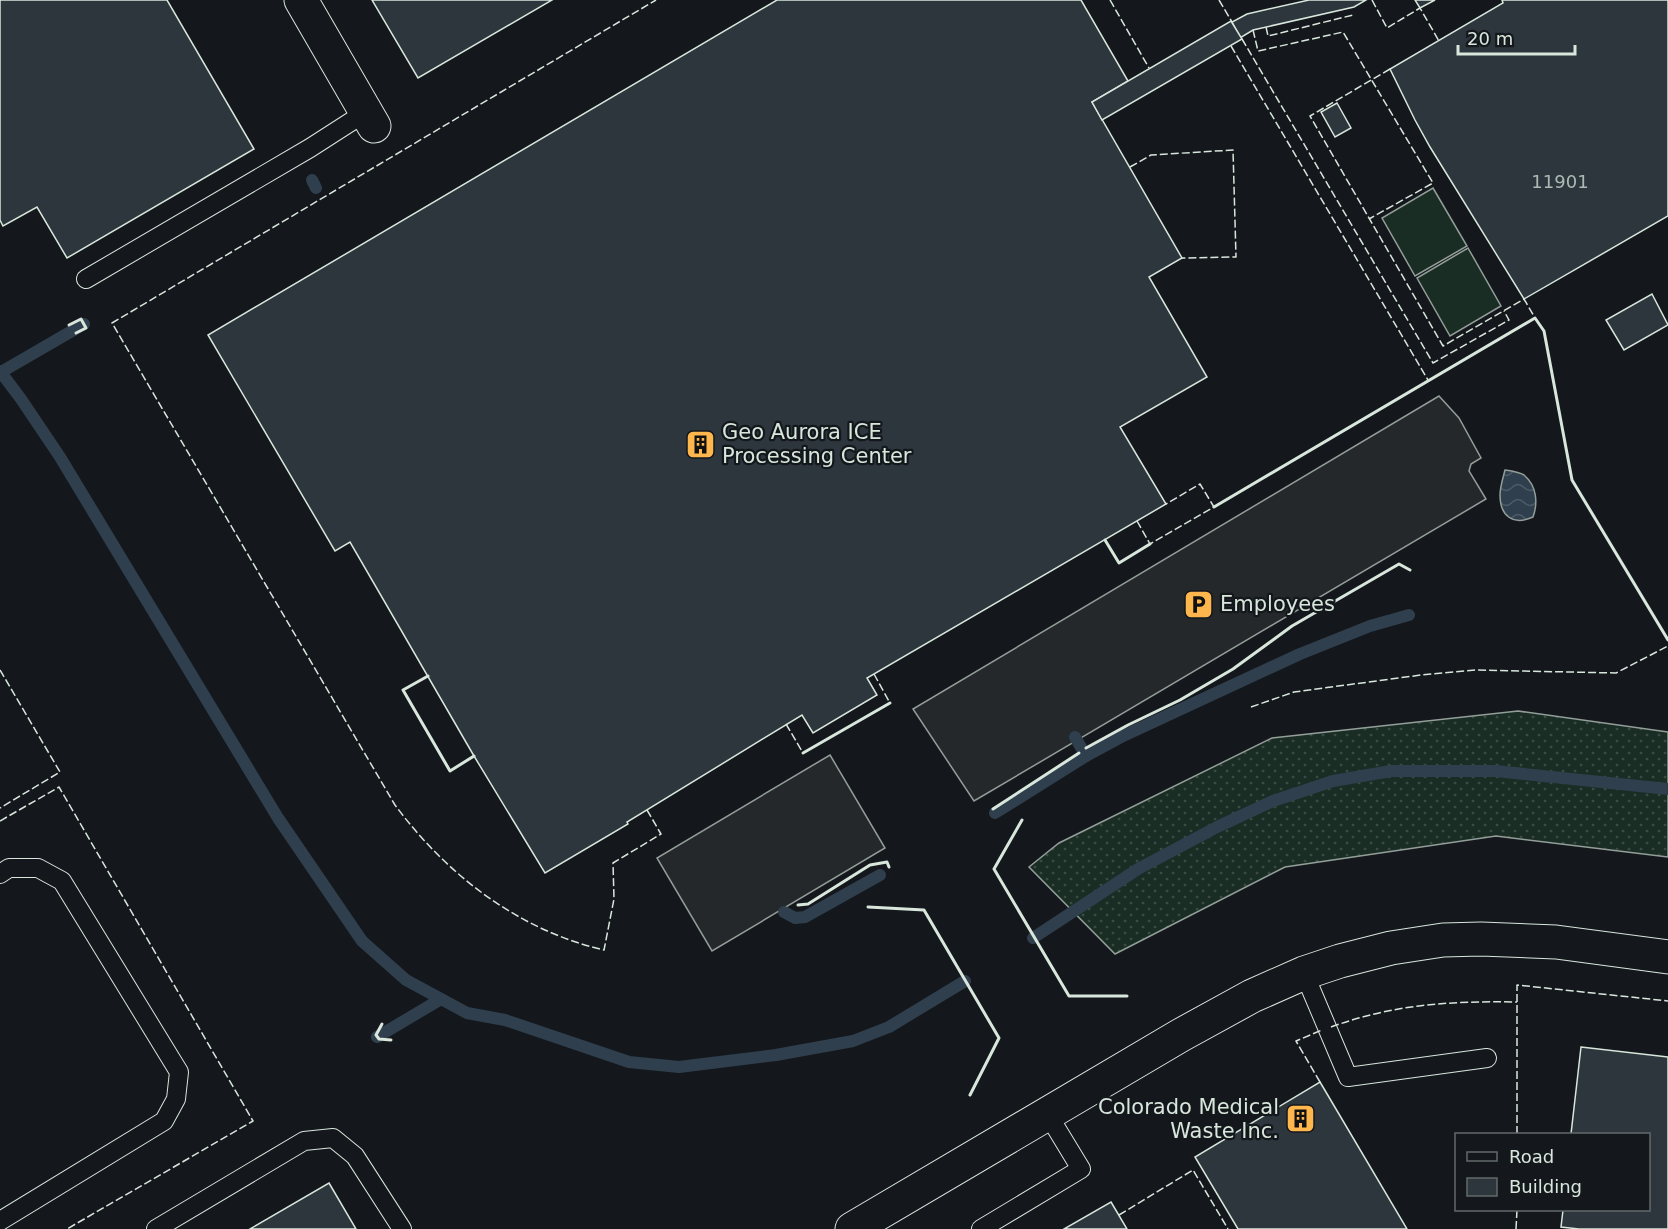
<svg xmlns="http://www.w3.org/2000/svg" width="1668" height="1229" font-family="'DejaVu Sans',sans-serif">
	<defs>
		<pattern id="grass-dots" width="8" height="8" patternUnits="userSpaceOnUse" patternTransform="scale(1.5)"><rect width="8" height="8" fill="#1a2d24"/><path d="M2 2h.1M6 6h.1" fill="none" stroke="#3b4b43" stroke-width="1.8" stroke-linecap="round"/></pattern>
		<pattern id="water-waves" width="16" height="10" patternUnits="userSpaceOnUse" patternTransform="scale(1.5)"><rect width="16" height="10" fill="#2f3f4d"/><path d="M0 5q4-4 8 0t8 0" fill="none" stroke="#4c5b66"/></pattern>
	</defs>
	<rect width="100%" height="100%" fill="#14181c"/>
	<polygon fill="url(#grass-dots)" stroke="#939e99" stroke-width="1.5" points="1518,711 1668,732 1668,857 1496,836 1285,867 1115,954 1029,867 1059,843 1272,738"/>
	<g fill="#1a2d24" stroke="#939e99" stroke-width="1.5">
		<polygon points="1433,188 1467,246 1415,276 1382,218"/>
		<polygon points="1468,248 1501,306 1450,336 1417,278"/>
	</g>
	<g fill="#24282b" stroke="#939e99" stroke-width="1.5">
		<polygon points="1439,396 1459,418 1481,458 1471,464 1469,471 1486,499 974,801 913,709"/>
		<polygon points="830,755 885,848 712,951 657,858"/>
	</g>
	<path fill="url(#water-waves)" stroke="#939e99" stroke-width="1.5" d="M1505 470C1511 471 1519 472 1524 475 1537 486 1538 503 1533 517 1513 526 1500 516 1500 495 1500 487 1503 478 1505 470Z"/>
	<g fill="none" stroke-linecap="round" stroke-linejoin="round">
		<g stroke="#2f3f4d" stroke-width="12">
			<polyline points="312,180 316,188"/>
			<polyline points="0,371 21,399 60,457 278,818 362,941 406,980 467,1013 505,1020 629,1062 679,1067 776,1055 853,1041 889,1027 965,981"/>
			<polyline points="1,372 84,324"/>
			<polyline points="1075,737 1086,756"/>
			<polyline points="995,813 1086,756 1123,736 1300,654 1370,626 1409,615"/>
			<polyline points="784,912 795,918 805,917 880,875"/>
			<polyline points="1033,938 1138,869 1217,827 1273,801 1333,781 1391,771 1496,771 1668,789"/>
			<polyline points="377,1037 441,999"/>
		</g>
	</g>
	<g fill="#2c363c" stroke="#d8e6dc" stroke-width="1.5">
		<polygon points="0,0 167,0 254,149 67,258 37,207 3,226 0,220"/>
		<polygon points="372,0 552,0 418,78"/>
		<polygon points="777,0 1081,0 1128,81 1092,102 1182,258 1149,277 1207,377 1120,427 1166,504 867,678 877,695 813,733 802,715 627,822 628,824 545,873 474,756 350,542 335,551 208,335"/>
		<polygon points="1309,0 1366,0 1354,7 1253,30 1240,38 1232,22 1247,14"/>
		<polygon points="1415,0 1435,0 1420,8"/>
		<polygon points="1502,0 1668,0 1668,216 1524,299 1430,147 1415,120 1390,69 1503,3"/>
		<polygon points="1231,21 1242,39 1102,120 1092,102"/>
		<polygon points="1337,103 1351,128 1335,137 1321,112"/>
		<polygon points="1652,294 1668,325 1624,350 1606,320"/>
		<polygon points="1581,1047 1668,1057 1668,1229 1579,1229 1561,1227 1563,1210 1648,1210 1648,1134 1571,1134"/>
		<polygon points="1320,1082 1407,1229 1238,1229 1195,1157"/>
		<polygon points="329,1183 356,1229 250,1229"/>
		<polygon points="1111,1202 1127,1229 1064,1229"/>
	</g>
	<g fill="none" stroke-linecap="round" stroke-linejoin="round">
		<defs>
			<g id="service">
				<polyline points="86,279 310,148 366,112"/>
				<polyline points="0,874 9,868 38,868 62,881 179,1072 176,1099 164,1121 0,1221"/>
				<polyline points="1304,973 1348,1077 1487,1058"/>
				<polyline points="156,1229 304,1141 333,1138 355,1156 402,1229"/>
				<polyline points="981,1229 1081,1169 1047,1113"/>
			</g>
			<g id="minor">
				<polyline points="301,0 374,126"/>
				<polyline points="852,1229 1181,1035 1252,996 1304,973 1340,961 1391,948 1443,940 1481,939 1556,942 1668,957"/>
			</g>
		</defs>
		<use href="#service" stroke="#d8e6dc" stroke-width="20"/>
		<use href="#minor" stroke="#d8e6dc" stroke-width="35"/>
		<use href="#service" stroke="#14181c" stroke-width="18"/>
		<use href="#minor" stroke="#14181c" stroke-width="33"/>
		<g stroke="#d8e6dc" stroke-width="1.5" stroke-dasharray="8 3" stroke-linecap="butt">
			<polyline points="1110,0 1149,68"/>
			<polyline points="1219,0 1232,22"/>
			<polyline points="1372,0 1387,28 1420,8 1439,41"/>
			<polyline points="1266,27 1268,36 1353,15"/>
			<polyline points="1253,30 1258,51 1343,32 1433,183 1369,219"/>
			<polyline points="1242,39 1433,363 1509,320 1504,311"/>
			<polyline points="1231,46 1428,380"/>
			<polyline points="1390,69 1310,116 1443,346 1524,299 1535,318"/>
			<polyline points="1130,167 1151,155 1233,150 1236,257 1182,258"/>
			<polyline points="1137,521 1150,544 1214,507 1200,484 1166,504"/>
			<polyline points="0,670 60,772 0,808"/>
			<polyline points="874,674 890,703"/>
			<polyline points="1251,707 1294,692 1421,675 1475,670 1616,673 1668,646"/>
			<polyline points="786,724 803,753"/>
			<path d="M647 810 661 834 613 863 614 899 604 950C518 930 447 875 395 805L112 323 656 0"/>
			<polyline points="0,821 59,787 253,1121 67,1229"/>
			<path d="M1331 1027C1395 1004 1449 1001 1517 1002"/>
			<polyline points="1320,1082 1296,1041 1322,1030"/>
			<polyline points="1517,1134 1517,985 1668,1001"/>
			<polyline points="1119,1215 1193,1170 1228,1229"/>
			<polyline points="1516,1229 1517,1210"/>
		</g>
		<g stroke="#d8e6dc" stroke-width="3">
			<polyline points="69,325 81,319 86,328 76,333"/>
			<polyline points="1214,507 1535,318 1544,331 1572,480 1668,640"/>
			<polyline points="1105,540 1119,563 1150,544"/>
			<polyline points="428,676 403,690 450,771 474,756"/>
			<polyline points="1086,748 1128,725 1180,700 1233,669 1292,626 1399,564 1410,570"/>
			<polyline points="803,753 890,703"/>
			<polyline points="993,809 1079,753"/>
			<polyline points="1022,820 994,869 1069,996 1127,996"/>
			<polyline points="798,905 808,904 870,865 887,862 889,867"/>
			<polyline points="868,907 924,910 999,1038 970,1095"/>
			<polyline points="382,1024 376,1035 379,1039 391,1040"/>
		</g>
	</g>
	<defs>
		<symbol id="building-square" viewBox="-11 -11 22 22"><rect x="-9" y="-9" width="18" height="18" rx="4" fill="#ffb74d" stroke="#14181c"/><path d="M-4-6H4V6H1V3H-1V6H-4ZM-2.5-4.3h1.7v1.8h-1.7ZM.8-4.3h1.7v1.8H.8ZM-2.5-1h1.7V.8h-1.7ZM.8-1h1.7V.8H.8Z" fill="#111"/></symbol>
		<symbol id="parking-square" viewBox="-11 -11 22 22"><rect x="-9" y="-9" width="18" height="18" rx="4" fill="#ffb74d" stroke="#14181c"/><path d="M-3.5-5.5H1a3.5 3.5 0 0 1 0 7H-1V5.5H-3.5ZM-1-3.4V-.6H.8a1.4 1.4 0 0 0 0-2.8Z" fill="#111"/></symbol>
	</defs>
	<g fill-rule="evenodd">
		<use href="#building-square" x="684" y="428" width="33" height="33"/>
		<use href="#parking-square" x="1182" y="588" width="33" height="33"/>
		<use href="#building-square" x="1284" y="1102" width="33" height="33"/>
	</g>
	<g text-anchor="middle" stroke-width="4.5" stroke-linejoin="round" paint-order="stroke">
		<g font-size="18" fill="#adbab4">
			<text x="1560" y="188">11901</text>
		</g>
		<g font-size="21" fill="#d8e6dc" stroke="#14181c" text-anchor="start">
			<text x="722" y="439">Geo Aurora ICE<tspan x="722" dy="24">Processing Center</tspan></text>
			<text x="1220" y="611">Employees</text>
			<text x="1279" y="1114" text-anchor="end">Colorado Medical<tspan x="1279" dy="24">Waste Inc.</tspan></text>
		</g>
	</g>
	<rect x="1455" y="1133" width="195" height="78" fill="#14181c" stroke="#626a69" stroke-width="1.5"/>
	<rect x="1467" y="1152" width="30" height="9" fill="#14181c" stroke="#626a69" stroke-width="1.5"/>
	<text x="1509" y="1163" font-size="18" fill="#d8e6dc">Road</text>
	<rect x="1467" y="1178" width="30" height="18" fill="#2c363c" stroke="#626a69" stroke-width="1.5"/>
	<text x="1509" y="1193" font-size="18" fill="#d8e6dc">Building</text>
	<path d="M1458 45v9h117v-9" fill="none" stroke="#d8e6dc" stroke-width="3"/>
	<text x="1467" y="45" font-size="18" fill="#d8e6dc" stroke="#14181c" stroke-width="4.5" paint-order="stroke">20 m</text>
</svg>
